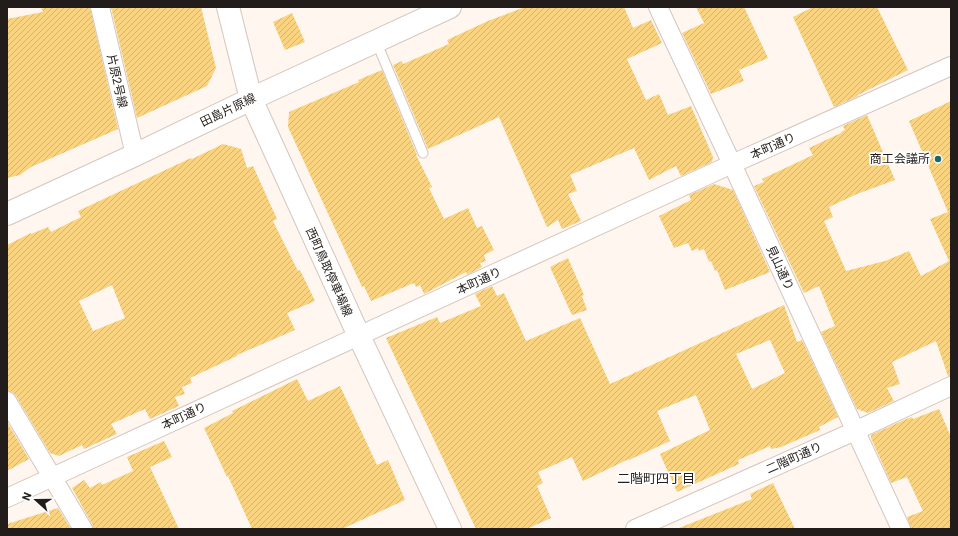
<svg xmlns="http://www.w3.org/2000/svg" width="958" height="536" font-family="Roboto,'Noto Sans JP',sans-serif">
	<defs>
		<pattern id="building-hatch" width="6" height="6" patternUnits="userSpaceOnUse"><rect width="6" height="6" fill="#f9d380"/><path d="M-1 1l2-2M0 6l6-6M5 7l2-2" fill="none" stroke="#d5b56e"/></pattern>
	</defs>
	<rect width="100%" height="100%" fill="#fff6f0"/>
	<g fill="url(#building-hatch)" fill-rule="evenodd">
		<polygon points="41,7 90,7 118,129 31,167 20,175 7,178 7,19 43,12"/>
		<polygon points="111,7 201,7 216,68 207,86 137,118"/>
		<polygon points="525,7 624,7 633,28 651,20 662,43 627,59 646,100 659,94 668,115 691,106 713,157 712,162 681,176 676,166 649,180 634,148 570,175 577,191 568,194 581,221 562,229 558,220 547,227 499,117 428,149 393,65 402,61 403,64 449,44 447,40 488,21"/>
		<polygon points="696,7 744,7 768,58 739,70 744,81 711,94 682,33 704,23"/>
		<polygon points="813,7 877,7 908,70 858,95 858,96 834,107 793,17"/>
		<polygon points="292,13 305,42 285,50 273,22"/>
		<polygon points="382,70 417,155 416,155 432,187 429,188 444,219 468,208 477,228 482,226 494,250 484,255 486,261 480,263 482,267 467,275 466,272 424,294 420,285 416,287 414,283 371,301 364,286 362,287 288,127 289,112 359,82 358,80"/>
		<polygon points="951,101 951,376 948,376 936,341 892,362 900,384 887,388 894,401 868,413 857,409 821,332 835,326 819,286 804,293 754,186 764,182 762,179 813,155 809,148 841,133 841,132 845,130 843,126 867,115 895,180 857,194 829,207 833,217 824,221 846,271 885,261 909,251 921,276 949,261 930,219 948,212 909,121"/>
		<path d="M223 144 241 149 247 168 253 166 277 219 273 221 298 271 300 270 315 301 287 313 295 330 237 355V356L190 378 192 383 182 387 185 394 175 397 179 406 150 419 145 409 111 424 117 434 84 449 82 445 59 456 50 453 16 396 12 392 7 391V245L31 233V234L48 227 51 232 81 217 78 211 191 158 192 159ZM112 285 125 318 93 331 79 301Z"/>
		<polygon points="714,184 733,190 770,272 725,290 717,270 715,271 711,261 709,262 704,249 699,251 698,248 692,251 688,243 674,248 659,216 691,200 689,195"/>
		<polygon points="568,258 584,295 582,296 587,310 572,315 550,267"/>
		<path d="M492 286 497 296 504 293 526 341 580 318 610 384 784 305 797 342 802 340 838 417 819 427 820 430 781 447 771 449 770 446 738 460 739 464 677 492 660 454 710 430 696 395 657 411 670 441 629 460V459L583 481 572 457 538 472 543 483 537 486 551 518 527 529H476L386 338 437 317 440 323 481 306 475 294ZM770 340 785 373 752 389 736 354Z"/>
		<polygon points="297,379 308,401 340,386 377,465 388,460 405,500 342,529 252,529 228,476 227,477 204,428 233,413 232,411"/>
		<polygon points="939,409 951,437 951,529 911,529 907,517 923,511 907,477 891,483 871,438 871,435 904,420 912,417 913,419"/>
		<polygon points="7,422 29,459 7,471"/>
		<polygon points="164,441 172,457 150,467 179,529 93,529 92,524 72,488 84,480 90,488 101,482 102,485 133,471 127,457"/>
		<polygon points="773,483 795,529 679,529 679,528 752,499 750,494"/>
		<polygon points="58,508 71,529 7,529 7,524"/>
	</g>
	<g fill="none" stroke-linecap="round" stroke-linejoin="round">
		<defs>
			<polyline id="service" points="376,41 423,153"/>
			<g id="minor">
				<polyline points="100,7 135,155"/>
				<polyline points="658,7 732,164 901,529"/>
				<polyline points="7,401 83,529"/>
				<polyline points="7,498 732,164 951,66"/>
				<polyline points="635,529 855,431 951,386"/>
			</g>
			<g id="secondary">
				<polyline points="228,7 251,99 359,336 450,529"/>
				<polyline points="7,214 135,155 251,99 450,7"/>
			</g>
		</defs>
		<use href="#service" stroke="#d4c6bd" stroke-width="11"/>
		<use href="#minor" stroke="#d4c6bd" stroke-width="20"/>
		<use href="#secondary" stroke="#d4c6bd" stroke-width="24"/>
		<use href="#service" stroke="#fff" stroke-width="9"/>
		<use href="#minor" stroke="#fff" stroke-width="18"/>
		<use href="#secondary" stroke="#fff" stroke-width="22"/>
	</g>
	<circle fill="#1b686c" stroke="#fff" stroke-width="1.5" cx="938" cy="159" r="4"/>
	<g text-anchor="middle" stroke-width="3.5" stroke-linejoin="round" paint-order="stroke">
		<g font-size="12" fill="#221d1a" stroke="#fff">
			<text transform="translate(117 81) rotate(77)" y="4">片原2号線</text>
			<text transform="translate(228 110) rotate(-26)" y="4">田島片原線</text>
			<text transform="translate(773 146) rotate(-24)" y="4">本町通り</text>
			<text transform="translate(780 268) rotate(65)" y="4">見山通り</text>
			<text transform="translate(329 272) rotate(66)" y="4">西町鳥取停車場線</text>
			<text transform="translate(479 281) rotate(-25)" y="4">本町通り</text>
			<text transform="translate(184 416) rotate(-25)" y="4">本町通り</text>
			<text transform="translate(794 458) rotate(-24)" y="4">二階町通り</text>
		</g>
		<g font-size="12" fill="#221d1a" stroke="#fff" text-anchor="end">
			<text x="930" y="163">商工会議所</text>
		</g>
		<g font-size="13" fill="#221d1a" stroke="#fff">
			<text x="656" y="483">二階町四丁目</text>
		</g>
	</g>
	<rect width="958" height="536" fill="none" stroke="#221d1a" stroke-width="16"/>
	<g transform="translate(36 500) rotate(291)" stroke="#ffffff" stroke-width="3" paint-order="stroke">
	<path d="M0-3L7 15L0 10L-7 15Z" fill="#221d1a"/>
	<text y="-6" font-size="11" font-weight="bold" text-anchor="middle" fill="#221d1a">N</text>
	</g>
</svg>
